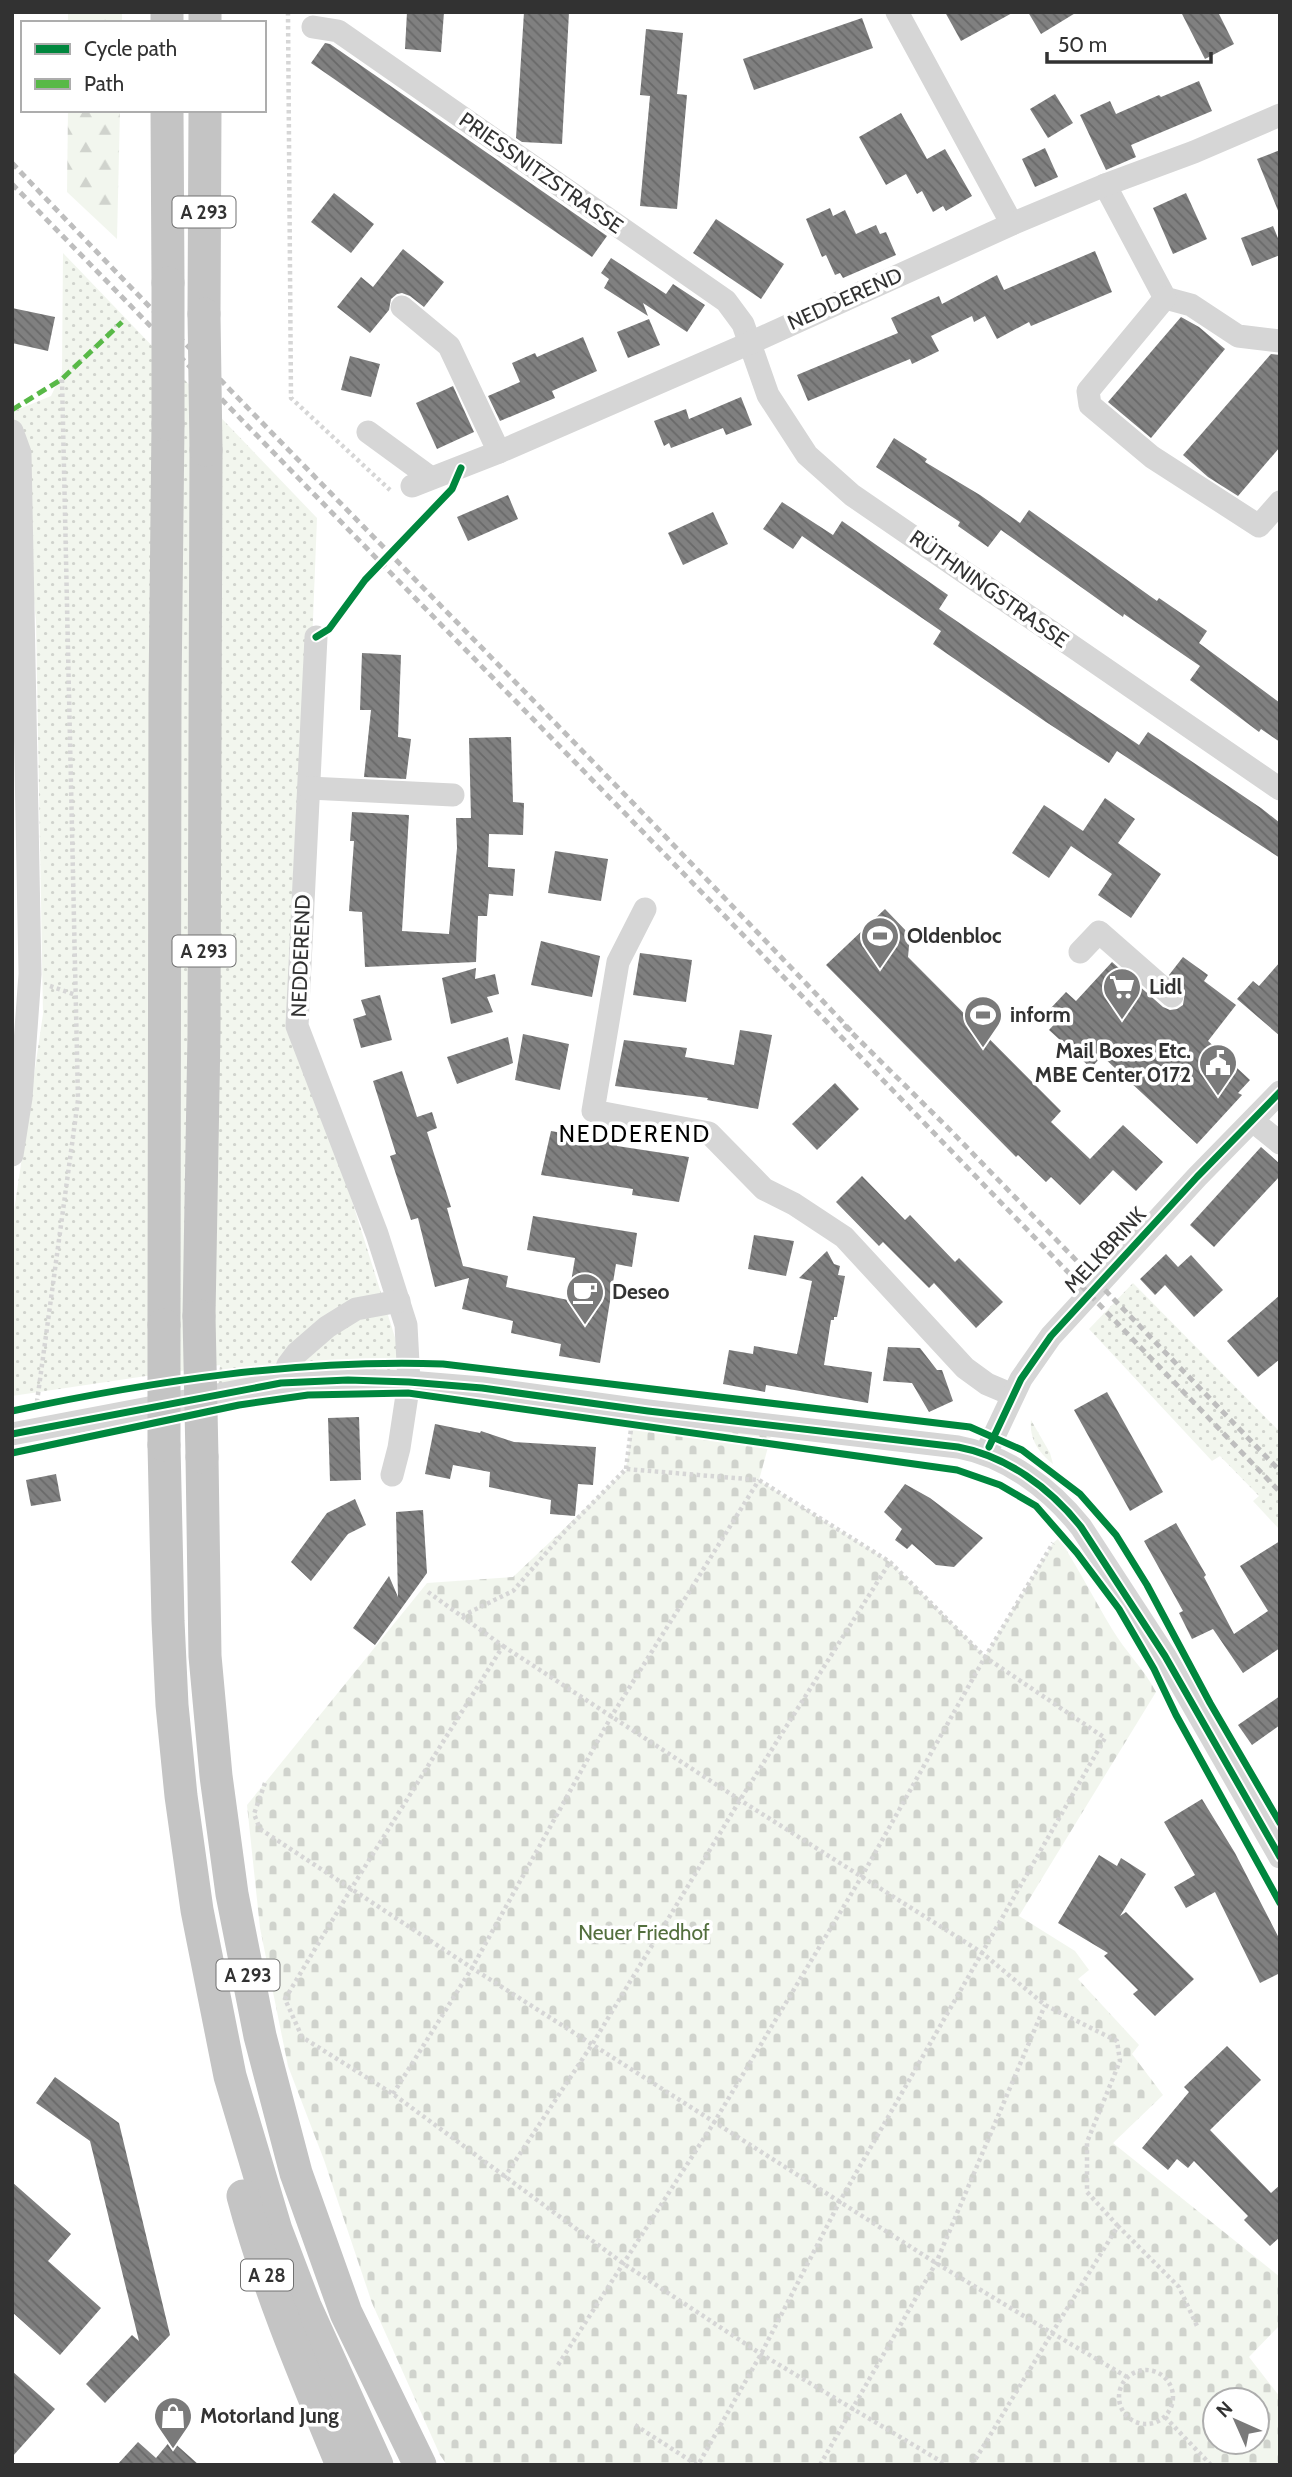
<svg xmlns="http://www.w3.org/2000/svg" width="1292" height="2477" font-family="Cabin,sans-serif">
	<defs>
		<pattern id="grass-dots" width="8" height="8" patternUnits="userSpaceOnUse" patternTransform="scale(1.75)"><rect width="8" height="8" fill="#f2f6ee"/><path d="M2 2h.1M6 6h.1" fill="none" stroke="#d0d3cd" stroke-width="1.8" stroke-linecap="round"/></pattern>
		<pattern id="forest-firs" width="22" height="20" patternUnits="userSpaceOnUse" patternTransform="scale(1.75)"><rect width="22" height="20" fill="#f2f6ee"/><path d="M5 1l3.5 6h-7zM16 11l3.5 6h-7z" fill="#d0d3cd"/></pattern>
		<pattern id="cemetery-stones" width="16" height="16" patternUnits="userSpaceOnUse" patternTransform="scale(1.75)"><rect width="16" height="16" fill="#f2f6ee"/><path d="M2 7V4a2 2 0 0 1 4 0v3zM10 15v-3a2 2 0 0 1 4 0v3z" fill="#d0d3cd"/></pattern>
		<pattern id="building-back-hatch" width="6" height="6" patternUnits="userSpaceOnUse" patternTransform="scale(1.75)"><rect width="6" height="6" fill="#808080"/><path d="M-1 5l2 2M0 0l6 6M5-1l2 2" fill="none" stroke="#696969"/></pattern>
	</defs>
	<rect width="100%" height="100%" fill="#fff"/>
	<g fill="url(#grass-dots)">
		<polygon points="63,253 317,518 297,1026 409,1382 217,1396 220,1365 12,1396 12,1225 43,1014 36,621 20,453 12,432 12,412 51,396 62,373"/>
		<polygon points="1133,1283 1280,1432 1280,1530 1253,1501 1259,1496 1220,1456 1212,1461 1089,1329"/>
		<path d="M1031 1420 1050 1453 1053 1464C1039 1453 1029 1439 1031 1420Z"/>
	</g>
	<g fill="url(#forest-firs)">
		<rect x="68" y="12" width="54" height="11"/>
		<polygon points="68,110 120,110 117,239 67,192"/>
	</g>
	<path fill="url(#cemetery-stones)" fill-rule="evenodd" d="M634 1409 774 1425 759 1480 890 1562 985 1656 1053 1543 1059 1538C1078 1568 1094 1599 1112 1629 1125 1651 1144 1669 1156 1692L1019 1916 1075 1951 1089 1970 1078 1979 1139 2045 1132 2054 1163 2095 1113 2143 1280 2277V2325L1249 2357 1280 2397V2465H447L440 2455 372 2303 324 2160 288 2066 260 1928 247 1805 427 1583 513 1577 626 1470ZM1215 2400H1257V2442H1215Z"/>
	<g fill="url(#building-back-hatch)">
		<polygon points="407,12 444,12 441,52 405,49"/>
		<polygon points="524,12 569,12 562,144 522,142 516,138"/>
		<polygon points="945,12 1014,12 961,41"/>
		<polygon points="1028,12 1077,12 1041,34"/>
		<polygon points="1181,12 1218,12 1234,44 1205,59"/>
		<polygon points="862,18 873,48 754,90 743,59"/>
		<polygon points="646,29 683,33 677,94 687,95 677,209 640,206 650,96 640,95"/>
		<polygon points="325,43 330,44 607,236 592,257 311,63"/>
		<polygon points="1199,81 1212,111 1131,145 1136,157 1106,170 1080,115 1110,101 1116,114 1159,95 1161,97"/>
		<polygon points="1055,94 1073,123 1048,138 1030,109"/>
		<polygon points="901,113 927,159 945,149 972,196 946,211 943,206 933,212 922,191 917,194 906,174 886,185 859,137"/>
		<polygon points="1045,148 1058,177 1035,187 1022,159"/>
		<polygon points="1280,150 1280,213 1279,213 1257,159"/>
		<polygon points="334,193 374,224 351,253 311,222"/>
		<polygon points="1186,193 1207,239 1173,254 1153,208"/>
		<polygon points="830,208 833,216 845,210 856,234 876,225 880,234 886,232 896,255 843,278 840,273 835,275 826,255 822,257 806,219"/>
		<polygon points="716,219 784,264 761,299 693,253"/>
		<polygon points="1273,226 1280,243 1280,255 1252,266 1241,238"/>
		<polygon points="403,249 444,282 424,307 410,296 402,293 397,294 391,299 389,310 370,333 337,307 361,277 373,287"/>
		<polygon points="1095,251 1112,292 1031,326 1029,322 997,339 985,316 974,322 972,316 931,336 939,351 912,364 910,359 808,401 797,375 898,333 891,318 939,296 942,304 997,275 1004,290"/>
		<polygon points="611,258 666,294 673,284 705,305 687,332 643,303 648,316 604,288 609,279 601,273"/>
		<polygon points="12,308 55,317 48,351 12,343"/>
		<polygon points="1181,317 1199,327 1225,349 1151,438 1108,402"/>
		<polygon points="649,319 660,345 628,358 617,332"/>
		<polygon points="583,337 597,371 552,391 555,398 500,421 488,396 520,382 512,363 535,353 537,357"/>
		<polygon points="1271,354 1280,355 1280,447 1238,496 1208,477 1183,455"/>
		<polygon points="350,356 380,364 371,397 341,390"/>
		<polygon points="453,386 474,432 437,449 416,403"/>
		<polygon points="741,397 752,425 726,435 723,428 671,448 669,443 664,446 654,421 686,409 689,419"/>
		<polygon points="894,438 927,459 925,462 980,495 1020,523 1029,510 1157,601 1159,598 1207,631 1199,643 1280,703 1280,742 1261,729 1259,732 1190,680 1200,666 1124,614 1123,617 1001,530 988,547 958,526 960,522 876,467"/>
		<polygon points="508,495 518,519 468,541 457,517"/>
		<polygon points="782,502 833,535 842,521 948,595 939,609 1078,704 1139,745 1148,732 1261,808 1280,823 1280,858 1117,751 1109,763 1046,722 933,644 941,631 802,536 793,549 763,529"/>
		<polygon points="713,512 728,544 683,565 668,533"/>
		<polygon points="362,653 401,655 398,737 411,739 406,779 364,777 371,710 360,710"/>
		<polygon points="511,737 513,802 524,803 523,835 489,834 488,867 515,869 513,896 489,894 487,916 478,916 476,962 365,967 362,912 349,911 354,841 350,841 352,812 409,815 402,931 449,934 457,848 456,818 471,818 469,738"/>
		<polygon points="1105,798 1135,819 1118,843 1161,874 1131,918 1098,895 1112,874 1071,846 1049,878 1012,853 1044,805 1083,831"/>
		<polygon points="555,851 608,859 601,901 548,893"/>
		<polygon points="885,909 910,935 908,957 1061,1111 1051,1122 1090,1159 1123,1125 1163,1162 1136,1191 1113,1170 1080,1205 1051,1177 1046,1182 1018,1155 1016,1157 826,965"/>
		<polygon points="541,941 600,956 592,997 531,985"/>
		<polygon points="640,953 692,960 686,1002 633,995"/>
		<polygon points="1183,957 1208,975 1204,981 1236,1005 1208,1041 1250,1080 1238,1093 1242,1095 1197,1144 1102,1056 1091,1068 1049,1030 1060,1018 1050,1009 1066,992 1076,1001 1112,962 1163,1007 1170,1010 1177,1009 1183,1005 1185,992 1169,975"/>
		<polygon points="1280,962 1280,1036 1237,999 1253,981 1259,986"/>
		<polygon points="476,968 475,979 495,974 499,994 487,997 493,1012 451,1024 442,978"/>
		<polygon points="380,995 392,1040 361,1048 353,1019 366,1015 361,1000"/>
		<polygon points="740,1030 772,1035 758,1109 707,1100 708,1098 615,1086 624,1040 687,1048 685,1057 734,1065"/>
		<polygon points="523,1034 569,1044 560,1090 515,1080"/>
		<polygon points="508,1037 513,1063 457,1084 447,1057"/>
		<polygon points="402,1071 417,1117 432,1112 437,1128 427,1132 451,1207 447,1208 463,1266 508,1276 506,1287 568,1300 575,1258 527,1250 533,1216 637,1233 632,1267 616,1264 600,1363 559,1356 561,1344 511,1333 513,1321 462,1309 469,1278 435,1287 418,1218 411,1220 390,1156 396,1154 373,1081"/>
		<polygon points="835,1083 859,1109 817,1150 792,1124"/>
		<polygon points="551,1131 617,1143 617,1146 689,1157 679,1202 632,1195 633,1189 541,1175"/>
		<polygon points="1261,1147 1280,1164 1280,1176 1214,1247 1190,1225"/>
		<polygon points="862,1176 905,1220 910,1215 955,1262 959,1258 1003,1302 976,1328 934,1283 929,1288 883,1242 879,1246 836,1202"/>
		<polygon points="754,1235 794,1241 786,1276 748,1269"/>
		<polygon points="827,1251 834,1264 840,1266 838,1275 845,1276 837,1317 834,1317 834,1320 831,1320 824,1365 872,1372 868,1403 766,1385 765,1392 723,1384 729,1350 753,1354 754,1346 797,1354 812,1281 799,1278"/>
		<polygon points="1166,1254 1178,1267 1191,1255 1223,1290 1194,1317 1165,1285 1155,1295 1140,1279"/>
		<polygon points="1280,1295 1280,1359 1258,1377 1227,1341"/>
		<polygon points="888,1347 920,1348 937,1370 942,1370 953,1401 929,1412 912,1383 883,1381"/>
		<polygon points="1107,1392 1163,1492 1130,1511 1074,1410"/>
		<polygon points="359,1417 361,1480 330,1481 328,1418"/>
		<polygon points="435,1424 480,1433 481,1431 514,1442 596,1447 593,1485 578,1484 575,1516 550,1514 551,1500 489,1487 490,1472 453,1465 450,1479 425,1474"/>
		<polygon points="56,1474 61,1501 31,1506 26,1480"/>
		<polygon points="905,1484 930,1498 983,1538 954,1567 936,1565 912,1544 907,1549 895,1540 902,1529 884,1512"/>
		<polygon points="355,1499 366,1525 348,1534 311,1581 291,1562 327,1513"/>
		<polygon points="423,1510 427,1573 375,1645 353,1628 389,1576 398,1597 396,1512"/>
		<polygon points="1176,1523 1206,1575 1204,1577 1234,1634 1268,1611 1240,1566 1280,1541 1280,1648 1243,1673 1213,1629 1192,1639 1179,1613 1183,1611 1144,1541"/>
		<polygon points="1280,1696 1280,1725 1252,1745 1238,1725"/>
		<polygon points="1202,1799 1235,1853 1280,1940 1280,1973 1260,1983 1215,1892 1186,1908 1174,1887 1195,1875 1164,1822"/>
		<polygon points="1099,1855 1117,1866 1121,1858 1146,1874 1120,1916 1126,1912 1194,1979 1155,2016 1133,1994 1138,1990 1104,1956 1108,1953 1058,1923"/>
		<polygon points="1227,2046 1261,2080 1210,2130 1271,2193 1280,2185 1280,2237 1270,2246 1244,2220 1248,2216 1194,2161 1188,2168 1177,2159 1168,2170 1142,2148 1189,2092 1184,2087"/>
		<polygon points="55,2077 119,2123 170,2335 105,2403 86,2384 132,2335 139,2341 90,2141 36,2103"/>
		<polygon points="12,2182 71,2234 48,2261 101,2308 60,2355 12,2312"/>
		<polygon points="12,2371 55,2409 12,2457"/>
		<polygon points="171,2440 199,2465 117,2465 138,2442 156,2458"/>
	</g>
	<g fill="none" stroke-linecap="round" stroke-linejoin="round">
		<g stroke="#d6d6d6" stroke-width="4.5" stroke-dasharray="3.5 3.5" stroke-linecap="butt">
			<polyline points="288,12 291,398 390,490"/>
			<polyline points="50,986 76,995"/>
			<polyline points="36,1409 78,1100 62,379"/>
			<polyline points="626,1469 631,1429"/>
			<polyline points="428,1592 503,1646 351,1889 285,1999 302,2037 393,2094 624,2264 761,2354 947,2465"/>
			<polyline points="462,1616 513,1591 566,1530 626,1469 759,1480 890,1562 985,1657 1105,1738 840,2201 761,2354 698,2465"/>
			<polyline points="503,1646 740,1800 981,1952 1045,2005 1117,2041 1120,2061 1087,2142 1087,2192 1118,2226"/>
			<polyline points="265,1783 254,1814 260,1829 472,1968 936,2263 1052,2333 1118,2226 1179,2287 1197,2326"/>
			<polyline points="393,2094 472,1968 611,1717 759,1480"/>
			<polyline points="504,2178 593,2043 740,1800 890,1562"/>
			<polyline points="558,2365 715,2121 862,1876 985,1657 1053,1543"/>
			<circle cx="1146" cy="2397" r="27"/>
			<polyline points="1165,2417 1211,2465"/>
			<polyline points="635,2425 697,2465"/>
			<polyline points="820,2465 936,2263 1045,2005"/>
			<polyline points="972,2465 1052,2333 1127,2377"/>
		</g>
		<g stroke="#d6d6d6" stroke-width="23">
			<polyline points="897,12 1012,224"/>
			<polyline points="313,27 338,31 726,301 743,324 768,395 807,455 852,495 1280,789"/>
			<polyline points="1105,185 1165,298 1191,305 1238,336 1280,341"/>
			<polyline points="1165,298 1088,391 1090,405 1152,457 1259,526 1280,502"/>
			<polyline points="402,307 449,346 499,452"/>
			<polyline points="12,431 20,453 30,974 21,1098 12,1155"/>
			<polyline points="368,432 431,478"/>
			<polyline points="412,486 499,452 750,343 1012,224 1105,185 1194,152 1280,115"/>
			<polyline points="316,637 297,1026 377,1234 406,1325 409,1382 399,1448 392,1475"/>
			<polyline points="309,788 453,795"/>
			<polyline points="645,909 618,962 593,1111 709,1133 764,1189 794,1204 844,1237 965,1368 987,1384 1013,1395"/>
			<polyline points="1080,952 1099,932 1172,996"/>
			<polyline points="1253,1121 1280,1143"/>
			<polyline points="281,1383 288,1365 297,1353 327,1327 356,1309 399,1301"/>
			<path d="M12 1434 281 1383 348 1380 409 1382 482 1388 648 1411 958 1447C1007 1456 1050 1488 1081 1527L1165 1656 1280 1857"/>
			<polyline points="986,1453 1021,1379 1051,1336 1197,1177 1280,1092"/>
		</g>
		<g stroke="#c4c4c4" stroke-width="33">
			<polyline points="167,12 167,23"/>
			<polyline points="205,23 205,12"/>
			<polyline points="167,110 168,283"/>
			<polyline points="204,314 205,110"/>
			<polyline points="199,1316 204,1034 206,450"/>
			<polyline points="164,1325 165,694 168,424"/>
			<polyline points="164,1445 168,1621 172,1705 181,1796 197,1910 230,2076 276,2230 305,2306 377,2465"/>
			<polyline points="202,1457 205,1656 216,1776 232,1894 260,2036 296,2173 346,2313 420,2465"/>
			<path d="M243 2196C268 2289 305 2376 342 2465"/>
		</g>
		<g stroke="#bebebe" stroke-width="5" stroke-dasharray="7 5" stroke-linecap="butt">
			<path d="M12 163C289 455 576 739 852 1032"/>
			<polyline points="12,184 718,909 1280,1492"/>
			<polyline points="844,1025 951,1131 1280,1471"/>
		</g>
		<g stroke="#c4c4c4" stroke-width="33">
			<polyline points="168,283 168,424"/>
			<polyline points="204,314 206,450"/>
			<polyline points="199,1316 202,1457"/>
			<polyline points="164,1325 164,1445"/>
		</g>
		<polyline stroke="#58b947" stroke-width="5" stroke-dasharray="10 5" stroke-linecap="butt" points="12,410 62,379 122,322"/>
		<defs>
			<g id="cycleway">
				<polyline points="316,637 329,629 365,580 452,489 461,468"/>
				<path d="M12 1411C153 1381 299 1359 443 1364L970 1427 1022 1450 1080 1494 1116 1535 1147 1585 1210 1703 1280 1823"/>
				<path d="M12 1434 281 1383 348 1380 409 1382 482 1388 648 1411 958 1447C1007 1456 1050 1488 1081 1527L1165 1656 1280 1857"/>
				<polyline points="989,1447 1021,1379 1051,1336 1197,1177 1280,1092"/>
				<polyline points="12,1453 239,1405 308,1395 408,1393 957,1470 1000,1485 1036,1506 1077,1553 1119,1609 1154,1669 1176,1715 1280,1903"/>
			</g>
		</defs>
		<use href="#cycleway" stroke="#fff" stroke-width="11"/>
		<use href="#cycleway" stroke="#00873e" stroke-width="7"/>
	</g>
	<defs>
		<symbol id="stadium-pin" viewBox="-11 -11 22 30"><path d="M0 17L-7.5 6A9.5 9.5 0 1 1 7.5 6Z" fill="#7a7a7a" stroke="#fff"/><path d="M0-5a6.5 5 0 1 0 0 10a6.5 5 0 1 0 0-10ZM-3.5-1.8h7v3.6h-7Z" fill="#fff"/></symbol>
		<symbol id="supermarket-pin" viewBox="-11 -11 22 30"><path d="M0 17L-7.5 6A9.5 9.5 0 1 1 7.5 6Z" fill="#7a7a7a" stroke="#fff"/><path d="M-6-5.5h2.5l.6 2H6L4.5 2H-2.5L-4.4-4H-6ZM-1.5 3.2a1.3 1.3 0 1 0 .1 0ZM3 3.2a1.3 1.3 0 1 0 .1 0Z" fill="#fff"/></symbol>
		<symbol id="civic-pin" viewBox="-11 -11 22 30"><path d="M0 17L-7.5 6A9.5 9.5 0 1 1 7.5 6Z" fill="#7a7a7a" stroke="#fff"/><path d="M-.6-6.5H3V-4.5H.6V-3L4-1V1h2V6H-6V1h2V-1L-.6-3ZM-1.2 2.5V6h2.4V2.5Z" fill="#fff"/></symbol>
		<symbol id="cafe-pin" viewBox="-11 -11 22 30"><path d="M0 17L-7.5 6A9.5 9.5 0 1 1 7.5 6Z" fill="#7a7a7a" stroke="#fff"/><path d="M-5.5-4.5H6V0H3Q3 3.5 0 3.5H-2.5Q-5.5 3.5-5.5 0ZM3-3.2v2h1.7v-2ZM-6 4.5H4V6H-6Z" fill="#fff"/></symbol>
		<symbol id="shop-pin" viewBox="-11 -11 22 30"><path d="M0 17L-7.5 6A9.5 9.5 0 1 1 7.5 6Z" fill="#7a7a7a" stroke="#fff"/><path d="M-5-2.5h2.3a2.7 3.5 0 0 1 5.4 0H5L5.5 6h-11ZM-1.5-2.5h3a1.5 2.3 0 0 0-3 0Z" fill="#fff"/></symbol>
	</defs>
	<g fill-rule="evenodd">
		<use href="#stadium-pin" x="858" y="914" width="44" height="60"/>
		<use href="#supermarket-pin" x="1100" y="965" width="44" height="60"/>
		<use href="#stadium-pin" x="961" y="993" width="44" height="60"/>
		<use href="#civic-pin" x="1196" y="1041" width="44" height="60"/>
		<use href="#cafe-pin" x="563" y="1270" width="44" height="60"/>
		<use href="#shop-pin" x="151" y="2394" width="44" height="60"/>
	</g>
	<g text-anchor="middle" stroke-width="7" stroke-linejoin="round" paint-order="stroke">
		<g fill="#fff" stroke="#707070" stroke-width="2">
			<rect x="172.5" y="196.5" width="63" height="31" rx="5"/>
			<rect x="172.5" y="935.5" width="63" height="31" rx="5"/>
			<rect x="216.5" y="1959.5" width="63" height="31" rx="5"/>
			<rect x="241" y="2259.5" width="52" height="31" rx="5"/>
		</g>
		<g font-size="19" font-weight="bold" fill="#323232">
			<text x="204" y="219">A 293</text>
			<text x="204" y="958">A 293</text>
			<text x="248" y="1982">A 293</text>
			<text x="267" y="2282">A 28</text>
		</g>
		<g font-size="21" fill="#323232" stroke="#fff">
			<text transform="translate(541 173) rotate(35)" y="7">PRIESSNITZSTRASSE</text>
			<text transform="translate(845 299) rotate(-24)" y="7">NEDDEREND</text>
			<text transform="translate(989 589) rotate(35)" y="7">RÜTHNINGSTRASSE</text>
			<text transform="translate(301 956) rotate(-88)" y="7">NEDDEREND</text>
			<text transform="translate(1105 1250) rotate(-47)" y="7">MELKBRINK</text>
		</g>
		<g font-size="21" font-weight="bold" fill="#323232" stroke="#fff" text-anchor="start">
			<text x="907" y="943">Oldenbloc</text>
			<text x="1149" y="994">Lidl</text>
			<text x="1010" y="1022">inform</text>
			<text x="1191" y="1058" text-anchor="end">Mail Boxes Etc.<tspan x="1191" dy="24">MBE Center 0172</tspan></text>
			<text x="612" y="1299">Deseo</text>
			<text x="200" y="2423">Motorland Jung</text>
		</g>
		<g font-size="21" fill="#536f3e" stroke="#fff">
			<text x="644" y="1940">Neuer Friedhof</text>
		</g>
		<g font-size="23" letter-spacing="2" fill="#000" stroke="#fff">
			<text x="635" y="1142">NEDDEREND</text>
		</g>
	</g>
	<rect width="1292" height="2477" fill="none" stroke="#323232" stroke-width="28"/>
	<rect x="21" y="21" width="245" height="91" fill="#ffffff" stroke="#adadad" stroke-width="2"/>
	<rect x="35" y="44" width="35" height="10" fill="#00873e" stroke="#adadad" stroke-width="2"/>
	<text x="84" y="56" font-size="21" fill="#323232">Cycle path</text>
	<rect x="35" y="79" width="35" height="10" fill="#58b947" stroke="#adadad" stroke-width="2"/>
	<text x="84" y="91" font-size="21" fill="#323232">Path</text>
	<g transform="translate(1236 2421) rotate(315)"><circle r="33" fill="#ffffff" stroke="#adadad" stroke-width="2"/>
	<path d="M0-5L12 26L0 18L-12 26Z" fill="#7a7a7a"/>
	<text y="-10" font-size="19" font-weight="bold" text-anchor="middle" fill="#323232">N</text>
	</g>
	<path d="M1047 52v10h164v-10" fill="none" stroke="#323232" stroke-width="3.5"/>
	<text x="1058" y="52" font-size="21" fill="#323232" stroke="#ffffff" stroke-width="5" paint-order="stroke">50 m</text>
</svg>
